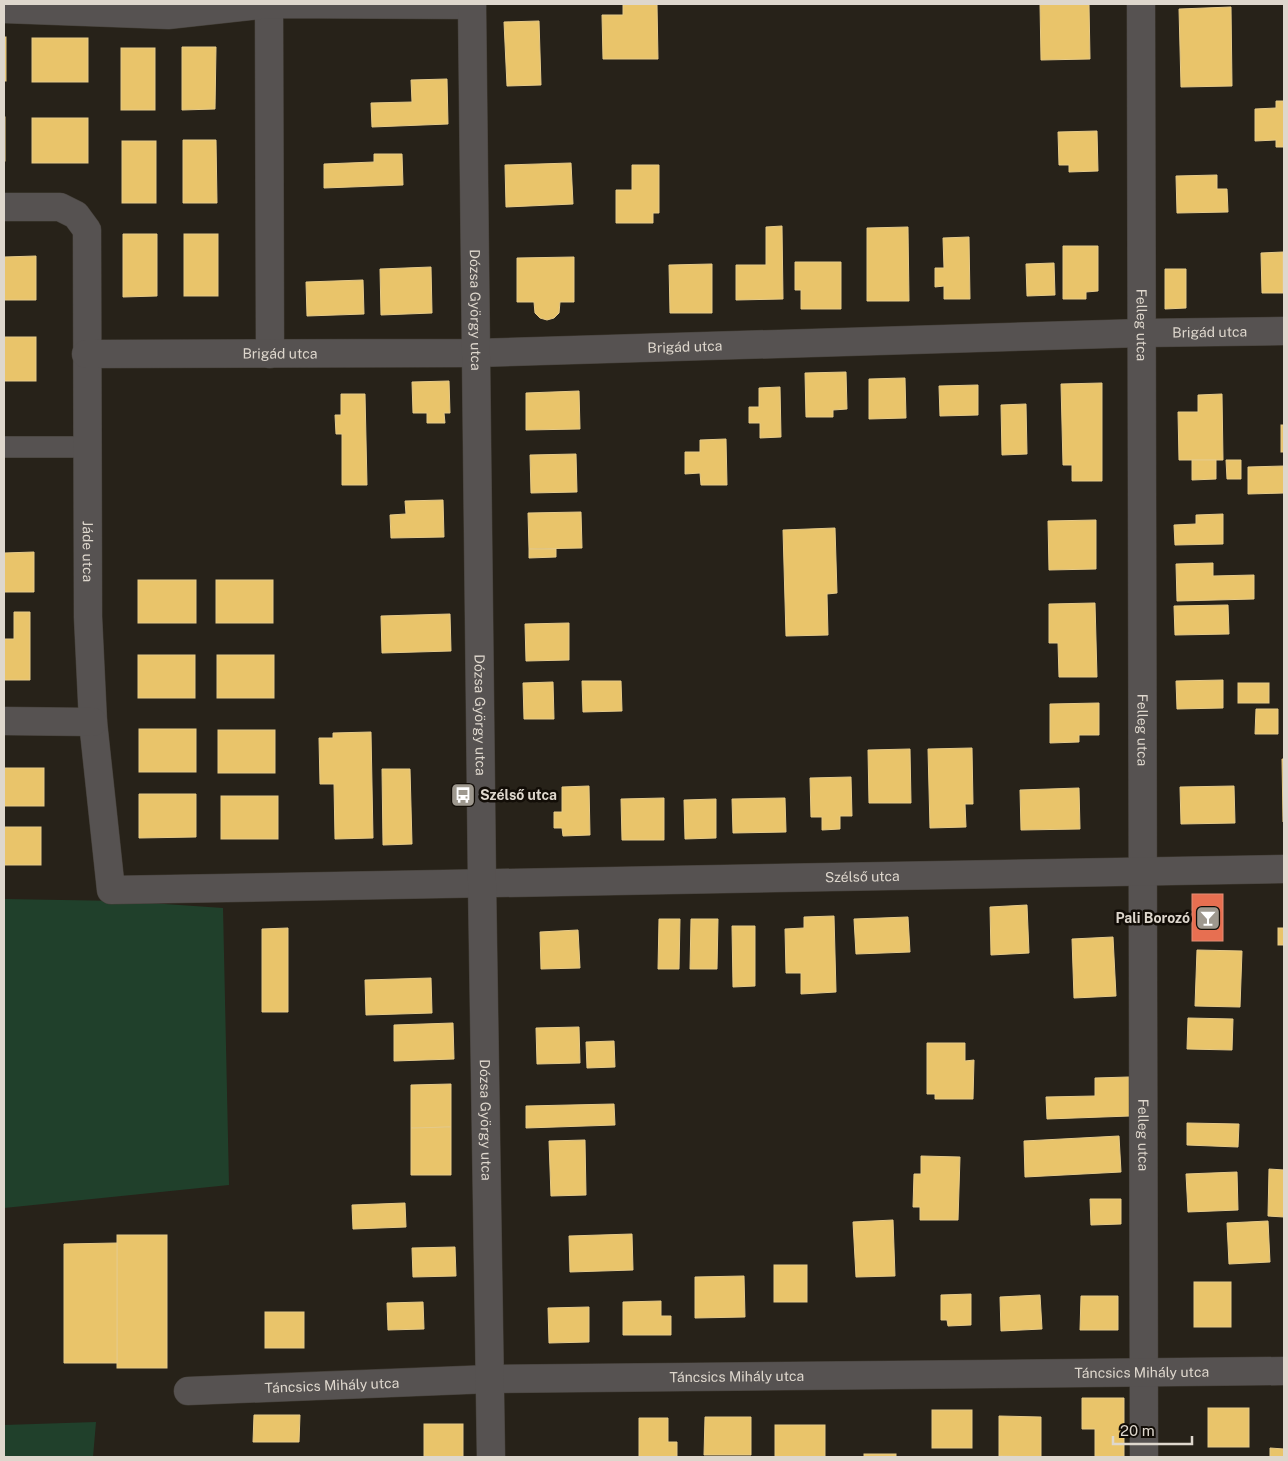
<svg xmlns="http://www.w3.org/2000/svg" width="1288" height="1461" font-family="'Public Sans',sans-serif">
	<rect width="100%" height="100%" fill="#272219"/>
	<g fill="#20402b">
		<polygon points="4,899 121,901 223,908 229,1185 4,1208"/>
		<polygon points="96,1422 93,1457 4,1457 4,1425"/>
	</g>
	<g fill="#e9c46a" stroke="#e6ca88">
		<polygon points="623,4 657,4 658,59 603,59 602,15 623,15"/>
		<polygon points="1040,4 1089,4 1090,59 1041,60"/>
		<polygon points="1231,7 1232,86 1181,87 1179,9"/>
		<polygon points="539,21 541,85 507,86 504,22"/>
		<rect x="4" y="37" width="2" height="44"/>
		<rect x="32" y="38" width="56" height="44"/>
		<polygon points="182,47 216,47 215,109 182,110"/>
		<rect x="121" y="48" width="34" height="62"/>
		<polygon points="447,79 448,124 372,127 371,103 412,102 411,80"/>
		<polygon points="1276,101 1284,101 1284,147 1276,147 1276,140 1255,141 1255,109 1276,108"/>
		<rect x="4" y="117" width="1" height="44"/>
		<rect x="32" y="118" width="56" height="45"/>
		<polygon points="1097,131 1098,171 1069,172 1069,165 1059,165 1058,132"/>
		<polygon points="183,140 216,140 217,203 183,203"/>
		<rect x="122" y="141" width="34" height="62"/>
		<polygon points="374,154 402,154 403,185 324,188 324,164 374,162"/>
		<polygon points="571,163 573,204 506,207 505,165"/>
		<polygon points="632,165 659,165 659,213 653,213 653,223 616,223 616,190 632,190"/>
		<polygon points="1217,175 1217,189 1227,189 1228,212 1177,213 1176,176"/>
		<polygon points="782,226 783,299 736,300 736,265 766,265 766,227"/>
		<polygon points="908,227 909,301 867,301 867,228"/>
		<polygon points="123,234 157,234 157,296 123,297"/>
		<rect x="184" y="234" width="34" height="62"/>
		<polygon points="969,237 970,299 944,299 944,286 935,287 935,268 944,268 943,238"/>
		<polygon points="1063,246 1098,246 1098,291 1086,292 1086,299 1063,299"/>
		<polygon points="1283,252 1283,293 1262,293 1261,253"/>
		<polygon points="36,256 36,300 4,300 4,257"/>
		<polygon points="574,257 574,302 560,302 559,313 554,318 547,320 540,318 535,313 534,302 517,302 517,258"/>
		<polygon points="795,262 841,262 841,309 801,309 801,290 795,290"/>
		<polygon points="1054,263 1055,295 1027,296 1026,264"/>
		<polygon points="712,264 712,313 670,313 669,265"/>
		<polygon points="431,267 432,313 381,315 380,269"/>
		<polygon points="1165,269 1186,269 1186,308 1165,309"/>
		<polygon points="363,280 364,314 307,316 306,282"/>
		<rect x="4" y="337" width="32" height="44"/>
		<polygon points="846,372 847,409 833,410 833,417 806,417 805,373"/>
		<polygon points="905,378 906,418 869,419 869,379"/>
		<polygon points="449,381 450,413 444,413 445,423 427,423 427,413 413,413 412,382"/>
		<polygon points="1102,383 1102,481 1072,481 1072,465 1063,465 1061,384"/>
		<polygon points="978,385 978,415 940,416 939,386"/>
		<polygon points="780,387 781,437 760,438 760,423 749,423 749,407 759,407 759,388"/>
		<polygon points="579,391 580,429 526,430 526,393"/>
		<polygon points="341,394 365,394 367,485 342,485 342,434 336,434 335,415 341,415"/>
		<polygon points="1222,394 1223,460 1179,460 1178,412 1198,412 1198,395"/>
		<polygon points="1026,404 1027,454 1002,455 1001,405"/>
		<rect x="1281" y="425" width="3" height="27"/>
		<polygon points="726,439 727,485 701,485 700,473 685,474 685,452 700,452 700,440"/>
		<polygon points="576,454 577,492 531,493 530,455"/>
		<polygon points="1192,460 1216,460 1216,479 1192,480"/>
		<polygon points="1226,460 1241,460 1241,479 1227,479"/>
		<polygon points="1284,466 1284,493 1248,494 1248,467"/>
		<polygon points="443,500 444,537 391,538 390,515 406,514 405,501"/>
		<polygon points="581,512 582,548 529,549 528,513"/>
		<polygon points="1223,514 1223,544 1175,545 1174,525 1196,524 1196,515"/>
		<polygon points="1096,520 1096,569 1049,570 1048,521"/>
		<polygon points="835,528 837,593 827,594 828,635 786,636 783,530"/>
		<polygon points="529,549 556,549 556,557 529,558"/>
		<polygon points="34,552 34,592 4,592 4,553"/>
		<polygon points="1213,563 1213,576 1254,575 1254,599 1177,601 1176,564"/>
		<rect x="138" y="580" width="58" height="43"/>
		<rect x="216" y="580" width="57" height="43"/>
		<polygon points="1095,603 1097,677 1059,677 1058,643 1049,643 1049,604"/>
		<polygon points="1228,605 1229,634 1175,635 1174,606"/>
		<polygon points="14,612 30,612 30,680 4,680 4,639 14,639"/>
		<polygon points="450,614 451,651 382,653 381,616"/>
		<polygon points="569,623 569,660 526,661 525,624"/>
		<rect x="138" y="655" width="57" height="43"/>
		<rect x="217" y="655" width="57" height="43"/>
		<polygon points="1223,680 1223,708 1177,709 1176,681"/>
		<polygon points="582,681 621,681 622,711 583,712"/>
		<polygon points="553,682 554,719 524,719 523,683"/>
		<rect x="1238" y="683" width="31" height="20"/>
		<polygon points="1099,703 1099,735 1079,735 1079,742 1050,743 1050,704"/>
		<polygon points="1256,709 1278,709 1278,734 1255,734"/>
		<rect x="139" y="729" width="57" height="43"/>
		<rect x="218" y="730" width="57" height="43"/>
		<polygon points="371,732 373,838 335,839 334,784 320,784 319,738 333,738 333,733"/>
		<polygon points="972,748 973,804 965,804 966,827 930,828 928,749"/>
		<polygon points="910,749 911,803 869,803 868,750"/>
		<polygon points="1282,759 1284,759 1284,822 1283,822"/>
		<rect x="4" y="768" width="40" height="38"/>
		<polygon points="382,769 410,769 412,844 383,845"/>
		<polygon points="851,777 852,816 840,816 840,829 822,830 822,817 811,817 810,778"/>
		<polygon points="589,786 590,835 563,836 562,828 554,828 554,812 562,812 562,787"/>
		<polygon points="1234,786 1235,823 1181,824 1180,787"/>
		<polygon points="1079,788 1080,829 1021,830 1020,790"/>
		<polygon points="139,794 196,794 196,837 139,838"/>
		<rect x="221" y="796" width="57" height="43"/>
		<polygon points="664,798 664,840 622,840 621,799"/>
		<polygon points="785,798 786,832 733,833 732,799"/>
		<polygon points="716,799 716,838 685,839 684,800"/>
		<rect x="4" y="827" width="37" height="38"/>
		<polygon points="1027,905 1029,953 991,955 990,907"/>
		<polygon points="834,916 836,992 801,994 801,973 786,973 785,929 804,928 804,917"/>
		<polygon points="908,917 910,952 856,954 854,919"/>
		<polygon points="659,919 680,919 679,969 658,969"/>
		<polygon points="691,919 718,919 717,969 690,969"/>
		<polygon points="732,926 755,926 755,986 733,987"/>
		<polygon points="288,928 288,1012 262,1012 262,929"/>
		<rect x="1278" y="928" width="6" height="17"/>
		<polygon points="578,930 580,968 541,969 540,932"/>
		<polygon points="1113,937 1116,996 1074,998 1072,939"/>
		<polygon points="1197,950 1242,951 1240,1007 1195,1006"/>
		<polygon points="431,978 432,1013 366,1015 365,980"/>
		<polygon points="1188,1018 1233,1019 1232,1050 1187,1049"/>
		<polygon points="453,1023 454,1059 394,1061 394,1025"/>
		<polygon points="579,1027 580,1063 537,1064 536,1028"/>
		<polygon points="614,1041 615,1067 587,1068 586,1042"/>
		<polygon points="927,1043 965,1043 965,1061 974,1060 973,1099 935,1099 935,1094 927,1094"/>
		<polygon points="1129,1077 1130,1116 1047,1119 1046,1097 1095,1096 1095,1078"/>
		<polygon points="451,1084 451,1127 411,1128 411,1085"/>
		<polygon points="614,1104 615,1125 526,1128 526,1106"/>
		<polygon points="1187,1123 1239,1124 1238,1147 1187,1145"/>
		<polygon points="451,1127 451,1175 411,1175 411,1128"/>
		<polygon points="1119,1136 1121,1172 1025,1177 1024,1141"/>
		<polygon points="585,1140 586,1195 551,1196 549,1141"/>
		<polygon points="921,1156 960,1157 958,1220 920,1220 920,1207 913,1207 914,1174 921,1174"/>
		<polygon points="1269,1169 1284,1170 1284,1217 1268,1216"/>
		<polygon points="1237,1172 1238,1210 1188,1212 1186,1174"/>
		<polygon points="1090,1199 1121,1199 1121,1224 1091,1225"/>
		<polygon points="405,1203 406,1227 353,1229 352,1205"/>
		<polygon points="893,1220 895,1276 856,1277 853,1222"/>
		<polygon points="1268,1221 1270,1262 1229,1264 1227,1223"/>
		<polygon points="632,1234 633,1270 570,1272 569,1236"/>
		<rect x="117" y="1235" width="50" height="133"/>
		<polygon points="117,1243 117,1363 64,1363 64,1244"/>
		<polygon points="455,1247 456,1276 413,1277 412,1248"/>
		<rect x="774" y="1265" width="33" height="37"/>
		<polygon points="744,1276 745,1317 695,1318 695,1277"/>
		<rect x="1194" y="1282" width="37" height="45"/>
		<polygon points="971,1294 971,1325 948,1326 947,1320 941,1320 941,1295"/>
		<polygon points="1040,1295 1042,1329 1001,1331 1000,1297"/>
		<polygon points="1081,1296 1118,1296 1118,1330 1080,1330"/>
		<polygon points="661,1301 661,1316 671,1316 671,1335 623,1335 623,1302"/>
		<polygon points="423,1302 424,1329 388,1330 387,1303"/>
		<polygon points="589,1307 589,1342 549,1343 548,1308"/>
		<rect x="265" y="1312" width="39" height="36"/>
		<polygon points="1082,1398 1124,1398 1124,1457 1095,1457 1095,1429 1082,1429"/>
		<rect x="1208" y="1408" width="41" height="39"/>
		<rect x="932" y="1410" width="40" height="38"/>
		<polygon points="254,1415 300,1415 299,1442 253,1442"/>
		<polygon points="999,1416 1041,1417 1041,1457 999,1456"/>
		<polygon points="705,1417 751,1417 751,1455 704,1455"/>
		<polygon points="639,1418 668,1418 668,1442 677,1442 677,1457 639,1457"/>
		<rect x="424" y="1424" width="39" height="33"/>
		<rect x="775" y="1425" width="50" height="32"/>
		<polygon points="1270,1448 1284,1449 1284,1457 1270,1457"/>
		<rect x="864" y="1454" width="32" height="3"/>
	</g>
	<rect fill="#e76f51" stroke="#e48e76" x="1192" y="894" width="31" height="47"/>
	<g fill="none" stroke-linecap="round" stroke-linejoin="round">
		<defs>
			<polyline id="pedestrian" points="4,447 87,447"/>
			<g id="minor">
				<polyline points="269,4 270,354"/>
				<path id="s1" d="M1141 4 1144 1457"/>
				<polyline points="4,9 168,15 269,4 472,5"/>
				<path id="s2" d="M4 207H60L76 215 87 230 88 617 93 722 111 890 1284 869"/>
				<path id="s3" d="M86 354 476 353 1142 333 1284 331"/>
				<polyline points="4,721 93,722"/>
				<path id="s4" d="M188 1391 491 1379 1284 1371"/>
			</g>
			<g id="tertiary">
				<path id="s5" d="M472 4 482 882 491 1457"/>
			</g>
		</defs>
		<use href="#pedestrian" stroke="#433e37" stroke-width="22"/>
		<use href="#minor" stroke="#433e37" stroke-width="29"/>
		<use href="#tertiary" stroke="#433e37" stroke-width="29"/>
		<use href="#pedestrian" stroke="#565251" stroke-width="21"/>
		<use href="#minor" stroke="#565251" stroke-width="28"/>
		<use href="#tertiary" stroke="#565251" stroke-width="28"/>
	</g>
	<defs>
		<symbol id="bus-square" viewBox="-11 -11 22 22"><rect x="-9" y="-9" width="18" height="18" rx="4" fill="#9e988e" stroke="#120d07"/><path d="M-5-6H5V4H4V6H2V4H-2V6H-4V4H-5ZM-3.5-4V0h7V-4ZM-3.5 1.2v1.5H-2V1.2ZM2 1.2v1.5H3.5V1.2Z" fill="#fff"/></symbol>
		<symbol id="bar-square" viewBox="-11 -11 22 22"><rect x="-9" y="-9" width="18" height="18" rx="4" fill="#9e988e" stroke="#120d07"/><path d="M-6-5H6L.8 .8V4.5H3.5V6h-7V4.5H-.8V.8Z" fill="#fff"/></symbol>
	</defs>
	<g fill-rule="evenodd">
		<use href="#bus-square" x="449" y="781" width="28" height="28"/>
		<use href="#bar-square" x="1194" y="904" width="28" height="28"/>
	</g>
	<g text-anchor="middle" stroke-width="5" stroke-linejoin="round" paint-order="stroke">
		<g font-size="14" fill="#ded7cd" stroke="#120d07">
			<text dy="5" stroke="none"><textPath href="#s5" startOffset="306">Dózsa György utca</textPath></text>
			<text dy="5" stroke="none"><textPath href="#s1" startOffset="321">Felleg utca</textPath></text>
			<text dy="5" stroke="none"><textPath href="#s3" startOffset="1124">Brigád utca</textPath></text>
			<text dy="5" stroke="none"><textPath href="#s3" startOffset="599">Brigád utca</textPath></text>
			<text dy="5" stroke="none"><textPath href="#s3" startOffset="194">Brigád utca</textPath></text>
			<text dy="5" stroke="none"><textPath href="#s2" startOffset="414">Jáde utca</textPath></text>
			<text dy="5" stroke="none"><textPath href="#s5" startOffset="711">Dózsa György utca</textPath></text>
			<text dy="5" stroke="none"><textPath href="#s1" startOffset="726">Felleg utca</textPath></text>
			<text dy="5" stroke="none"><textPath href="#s2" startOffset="1505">Szélső utca</textPath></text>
			<text dy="5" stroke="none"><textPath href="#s5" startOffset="1116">Dózsa György utca</textPath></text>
			<text dy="5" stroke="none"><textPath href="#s1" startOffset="1131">Felleg utca</textPath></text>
			<text dy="5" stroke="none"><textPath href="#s4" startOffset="954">Táncsics Mihály utca</textPath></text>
			<text dy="5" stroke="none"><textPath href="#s4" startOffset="549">Táncsics Mihály utca</textPath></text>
			<text dy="5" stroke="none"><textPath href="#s4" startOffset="144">Táncsics Mihály utca</textPath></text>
		</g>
		<g font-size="14" font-weight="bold" fill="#ded7cd" stroke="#120d07" text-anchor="start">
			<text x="480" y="800">Szélső utca</text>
			<text x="1190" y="923" text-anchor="end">Pali Borozó</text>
		</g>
	</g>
	<rect width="1288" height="1461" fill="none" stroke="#ded7cd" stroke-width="10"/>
	<path d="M1113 1436v8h79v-8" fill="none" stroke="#ded7cd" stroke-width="2.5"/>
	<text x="1120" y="1436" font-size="15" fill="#ded7cd" stroke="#120d07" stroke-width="4" paint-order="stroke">20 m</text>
</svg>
